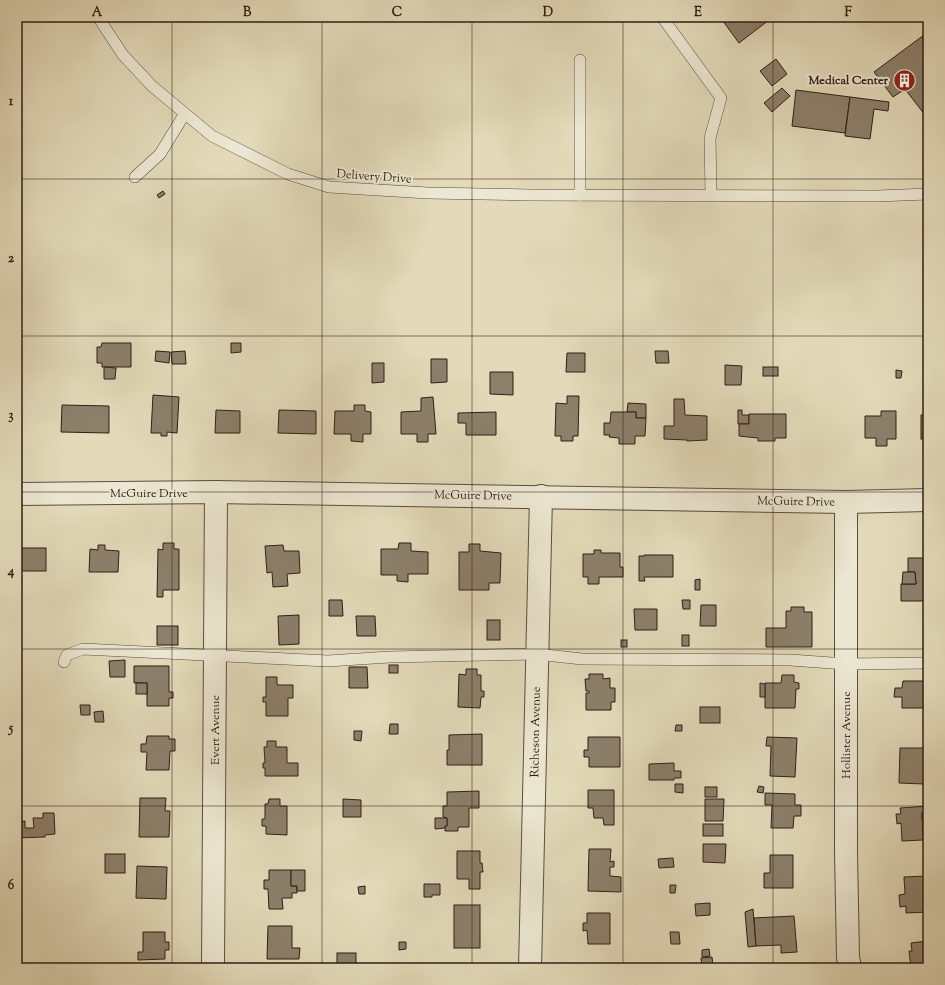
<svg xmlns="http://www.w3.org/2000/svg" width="945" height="985" font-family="'Sorts Mill Goudy',serif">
	<rect width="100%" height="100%" fill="#e2dab9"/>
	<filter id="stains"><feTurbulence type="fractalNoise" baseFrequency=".005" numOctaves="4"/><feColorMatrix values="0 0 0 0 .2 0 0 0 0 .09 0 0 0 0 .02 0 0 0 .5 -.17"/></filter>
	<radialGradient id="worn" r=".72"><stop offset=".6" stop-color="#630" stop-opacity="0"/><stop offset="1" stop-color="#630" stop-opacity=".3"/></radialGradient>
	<g fill="#8c806b" stroke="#2f1e16">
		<polygon points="674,17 685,17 677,22"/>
		<polygon points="720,17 773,17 739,43"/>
		<polygon points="928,32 928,119 905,89 893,97 874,72"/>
		<polygon points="776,59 787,74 772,86 760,71"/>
		<polygon points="782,88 790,96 772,112 764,103"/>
		<polygon points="796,90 850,97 845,133 792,126"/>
		<polygon points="850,97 889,102 888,111 874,109 870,139 845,136"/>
		<polygon points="163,191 165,194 159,198 157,195"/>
		<polygon points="102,343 131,343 131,367 102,367 102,363 97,363 97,347 101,347"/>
		<polygon points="231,343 241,343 241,352 231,353"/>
		<polygon points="156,351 170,352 169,363 155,361"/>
		<polygon points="185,351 186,364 172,364 171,352"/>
		<polygon points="655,351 668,351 669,363 656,363"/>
		<polygon points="567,353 585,353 585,372 566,372"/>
		<polygon points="431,359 447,359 447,382 431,383"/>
		<polygon points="372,363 384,363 384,382 372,383"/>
		<polygon points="725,365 742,366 741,385 725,385"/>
		<polygon points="104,367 116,368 115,379 104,379"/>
		<rect x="763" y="367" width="15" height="9"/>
		<polygon points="896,370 902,371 901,378 896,378"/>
		<polygon points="490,372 513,372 513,395 490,394"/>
		<polygon points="153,395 179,397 177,433 167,432 167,436 161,436 161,433 151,433"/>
		<polygon points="567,396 579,396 578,436 573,436 573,441 561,441 561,436 555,436 556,403 567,404"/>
		<polygon points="433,397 436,434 428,434 428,442 417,442 417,434 401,434 401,412 421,411 421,398"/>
		<polygon points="674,399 684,399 685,415 707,416 707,440 687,441 687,440 664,439 664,426 674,426"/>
		<polygon points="628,403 646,404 646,418 636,418 636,412 627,412"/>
		<polygon points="62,405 109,406 109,433 61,432"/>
		<polygon points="354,405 365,405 365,411 371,412 371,434 363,434 363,442 351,441 351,434 334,434 335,411 354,411"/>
		<polygon points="216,410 240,411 240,433 215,433"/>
		<polygon points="279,410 316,411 316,434 278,433"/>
		<polygon points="738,410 742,410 742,415 749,415 749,424 738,424"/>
		<polygon points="881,411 896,411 896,439 887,439 887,446 876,446 876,438 865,438 865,416 881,416"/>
		<polygon points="496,412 496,435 466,435 466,423 458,423 458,413"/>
		<polygon points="611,412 636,412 636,418 646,418 645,436 635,436 635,444 619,444 619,438 609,437 610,435 604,435 604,423 610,423"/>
		<polygon points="749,414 786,414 786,438 775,438 775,441 758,441 758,438 739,436 739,424 749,424"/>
		<rect x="921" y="415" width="7" height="24"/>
		<polygon points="163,543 174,543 174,549 179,549 179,590 163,590 163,597 157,597 158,549 163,550"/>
		<polygon points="399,543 411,543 411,551 428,552 428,574 408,574 408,582 397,581 397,575 381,575 381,549 398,549"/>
		<polygon points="469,544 480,544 480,551 501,553 500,583 489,583 489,590 459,590 459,552 469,552"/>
		<polygon points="98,545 105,545 105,550 119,551 118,572 89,572 90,549 98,550"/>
		<polygon points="283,545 284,551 299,551 300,573 287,574 288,586 273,587 272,572 267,573 265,546"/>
		<rect x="17" y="548" width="29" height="23"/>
		<polygon points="594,550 601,550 601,553 620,553 620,567 623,567 623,577 599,577 599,584 588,584 588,577 583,577 583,554 594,554"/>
		<polygon points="644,555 673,555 673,577 644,577 645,581 639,581 639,556 644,556"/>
		<polygon points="908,558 928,558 928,597 926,597 926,601 901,601 901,584 916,584 915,572 908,572"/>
		<polygon points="903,572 915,572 916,584 902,584"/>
		<polygon points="700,579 700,590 695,590 695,580"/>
		<polygon points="329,600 342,600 343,616 329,616"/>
		<polygon points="682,600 690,600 690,609 683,609"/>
		<polygon points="701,605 716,605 716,626 700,626"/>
		<polygon points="791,607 804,607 804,612 812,612 812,647 766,647 766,628 786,628 786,611 791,611"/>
		<polygon points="634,609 657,609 657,630 635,630"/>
		<polygon points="299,615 299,644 279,645 278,616"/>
		<polygon points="356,616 375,616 376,636 357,636"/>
		<rect x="487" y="620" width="13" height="20"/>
		<rect x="157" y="626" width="21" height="19"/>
		<rect x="682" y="635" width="7" height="11"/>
		<rect x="621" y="640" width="6" height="7"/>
		<polygon points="125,660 125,677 110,677 109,661"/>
		<rect x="389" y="665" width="9" height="8"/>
		<polygon points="134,666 169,666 169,692 173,692 173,698 169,698 169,706 147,706 147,683 134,683"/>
		<polygon points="349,667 367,667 368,688 349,688"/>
		<polygon points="466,669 477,669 477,675 481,675 481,691 484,691 484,697 481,697 480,708 458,707 459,674 466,675"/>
		<polygon points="589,674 603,674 603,679 610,678 610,688 615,688 615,702 611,702 611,710 586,710 586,693 589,693 589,691 586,691 585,679 589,679"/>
		<polygon points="782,675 794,675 794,682 799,683 799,689 796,689 795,708 765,708 765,683 781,683"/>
		<polygon points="266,677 277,677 277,685 293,685 293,698 288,698 288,716 266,716 266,702 263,702 263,697 266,697"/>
		<polygon points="903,681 928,681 928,694 925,694 925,708 902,708 902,697 894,697 895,688 902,688"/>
		<rect x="136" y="683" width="11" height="11"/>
		<polygon points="760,683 765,684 765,697 760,697"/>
		<polygon points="80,705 90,705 90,715 81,715"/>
		<rect x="700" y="707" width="20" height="16"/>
		<polygon points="103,711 104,722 95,722 94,712"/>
		<polygon points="390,724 398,724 398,734 389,734"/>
		<polygon points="676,725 682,725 682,731 675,731"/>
		<polygon points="354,731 362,731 361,741 354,740"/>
		<polygon points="482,734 482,765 447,765 447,750 449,750 449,735"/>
		<polygon points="147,736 169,736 169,739 175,739 175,751 170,751 169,770 146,770 147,752 141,752 141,744 146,744"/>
		<polygon points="588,737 620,737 620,767 589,767 589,757 584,757 584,750 588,750"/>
		<polygon points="767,737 797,738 795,777 770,776 771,746 766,746"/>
		<polygon points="267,741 276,741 276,747 287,747 287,763 298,763 298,776 265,776 265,768 263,768 263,763 265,763 264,747 267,747"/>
		<polygon points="900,748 928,748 928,764 924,764 924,784 899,783"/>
		<polygon points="674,763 674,771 681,771 681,778 674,778 674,780 649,780 649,764"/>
		<polygon points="675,784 683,784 683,793 675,792"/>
		<polygon points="759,786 764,787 763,793 757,792"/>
		<rect x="705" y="787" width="12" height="10"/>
		<polygon points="588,790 614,790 614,825 604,825 603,818 594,818 593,808 588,808"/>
		<polygon points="479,791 479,808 469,808 469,827 458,827 458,831 445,831 445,826 447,826 447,818 443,817 443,806 447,806 447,792"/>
		<polygon points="765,793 795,794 795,805 801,805 801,816 794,816 793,828 771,828 772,805 765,805"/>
		<polygon points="140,798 166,798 165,811 170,811 169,837 139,837"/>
		<polygon points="269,799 280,799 280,806 287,806 287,835 266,834 266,826 262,826 262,819 265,819 265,804 268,804"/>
		<polygon points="343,799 361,800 361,817 343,817"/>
		<polygon points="705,799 724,799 723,821 705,821"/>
		<polygon points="928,806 928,813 922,813 923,840 902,841 901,823 897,824 896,814 901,814 900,808"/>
		<polygon points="43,813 54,813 55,834 45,835 45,837 17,838 17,822 25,821 25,828 34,828 33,818 43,818"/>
		<rect x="922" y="813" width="6" height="6"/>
		<polygon points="435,818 447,818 447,826 445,826 445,828 435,829"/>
		<rect x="703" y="824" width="20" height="12"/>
		<polygon points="703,844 726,844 725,863 703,862"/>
		<polygon points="589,849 611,849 610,862 614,861 614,867 610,867 610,876 621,877 621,892 588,891"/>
		<polygon points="457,851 480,851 480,863 482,863 483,872 480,872 480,889 469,889 469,879 457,879"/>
		<rect x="105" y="854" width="20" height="19"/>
		<polygon points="770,855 793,855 793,888 764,888 764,873 770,873"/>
		<polygon points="673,858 674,867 659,868 658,859"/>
		<polygon points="137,866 167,867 166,899 136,898"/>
		<polygon points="269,870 291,870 291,886 297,886 297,893 292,893 292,898 282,898 283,909 269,909 268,889 264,889 264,880 269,880"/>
		<polygon points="291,870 305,870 305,891 297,891 297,886 291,886"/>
		<polygon points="926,876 928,912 906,913 906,906 900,907 899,895 905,894 904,877"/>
		<polygon points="424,884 440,884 440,895 432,895 432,897 424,897"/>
		<polygon points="670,885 676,885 675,893 670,893"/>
		<polygon points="365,886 365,894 359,894 358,887"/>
		<polygon points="710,903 710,915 696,916 695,904"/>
		<rect x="454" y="905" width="26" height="43"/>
		<polygon points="753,909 756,946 748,947 745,912"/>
		<polygon points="587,913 610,913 610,944 588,944 587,930 583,931 583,923 587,923"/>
		<polygon points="794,916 797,952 781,953 781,945 756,946 754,918"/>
		<polygon points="268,926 292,926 292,948 300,948 299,959 267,959"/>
		<polygon points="143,932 165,932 165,942 169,942 169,950 165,950 165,959 138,960 138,952 143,952"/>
		<polygon points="670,932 679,932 680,944 671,944"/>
		<polygon points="927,941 928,968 911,968 909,951 912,951 911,943"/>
		<polygon points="399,942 406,942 406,949 399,950"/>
		<polygon points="709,949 710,956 702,957 702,950"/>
		<rect x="337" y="953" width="19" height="15"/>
		<polygon points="712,957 713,966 702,967 701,958"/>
		<rect x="72" y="964" width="7" height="4"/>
	</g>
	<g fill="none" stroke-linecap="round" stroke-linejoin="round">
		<defs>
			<g id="lane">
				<polyline points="98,17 123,55 152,86 212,136 288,174 329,187 428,193 530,195 877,196 928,194"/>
				<polyline points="662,17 721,98 710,138 711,195"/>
				<polyline points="580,60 580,195"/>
				<polyline points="135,177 160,154 184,115"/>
				<polyline points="64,662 67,655 83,649 328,661 389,657 537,654 582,659 790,660 846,664 928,663"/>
			</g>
			<g id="street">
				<polyline points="17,494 216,492 846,502 928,500"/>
				<polyline points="846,502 846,852 848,957 850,968"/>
				<polyline points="213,968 216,492"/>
				<polyline points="530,968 541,496"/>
			</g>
		</defs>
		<use href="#lane" stroke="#5c4d3f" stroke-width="12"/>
		<use href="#street" stroke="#5c4d3f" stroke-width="24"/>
		<use href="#lane" stroke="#ece7d2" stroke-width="11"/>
		<use href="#street" stroke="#ece7d2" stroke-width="22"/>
	</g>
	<path fill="none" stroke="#2f1e16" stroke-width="1" stroke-opacity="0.55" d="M172 17V968M322 17V968M472 17V968M623 17V968M773 17V968M17 179H928M17 336H928M17 492H928M17 649H928M17 806H928"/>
	<defs>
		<symbol id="building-disc" viewBox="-11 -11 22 22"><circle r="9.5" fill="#8f2418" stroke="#ece7d2"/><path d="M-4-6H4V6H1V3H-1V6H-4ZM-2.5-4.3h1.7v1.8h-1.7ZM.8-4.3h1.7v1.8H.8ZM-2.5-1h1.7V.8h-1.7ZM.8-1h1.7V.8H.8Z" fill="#fff"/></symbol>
	</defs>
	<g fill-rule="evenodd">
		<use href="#building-disc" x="892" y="68" width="25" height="25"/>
	</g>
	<g text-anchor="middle" stroke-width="4" stroke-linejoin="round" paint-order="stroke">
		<g font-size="12" font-weight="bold" fill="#2f1e16" stroke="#ece7d2" text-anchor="end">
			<text x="888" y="84">Medical Center</text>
		</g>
		<g font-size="12" fill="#2f1e16" stroke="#ece7d2">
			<text transform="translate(374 176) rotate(4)" y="4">Delivery Drive</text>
			<text x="149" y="497">McGuire Drive</text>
			<text transform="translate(473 495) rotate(1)" y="4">McGuire Drive</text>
			<text transform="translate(796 501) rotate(1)" y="4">McGuire Drive</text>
			<text transform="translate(215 730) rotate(-90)" y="4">Evert Avenue</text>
			<text transform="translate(535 732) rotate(-89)" y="4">Richeson Avenue</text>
			<text transform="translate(846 735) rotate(-90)" y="4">Hollister Avenue</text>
		</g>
	</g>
	<rect width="945" height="985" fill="none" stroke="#e2dab9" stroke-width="44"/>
	<rect x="22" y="22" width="901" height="941" fill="none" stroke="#2f1e16" stroke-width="1.5"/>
	<g font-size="13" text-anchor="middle" font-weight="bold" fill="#2f1e16">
		<text x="97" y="16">A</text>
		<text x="247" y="16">B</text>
		<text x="397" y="16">C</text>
		<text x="548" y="16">D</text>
		<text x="698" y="16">E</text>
		<text x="848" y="16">F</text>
		<text x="11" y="105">1</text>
		<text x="11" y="262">2</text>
		<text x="11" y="419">3</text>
		<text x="11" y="575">4</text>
		<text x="11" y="732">5</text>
		<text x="11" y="889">6</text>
	</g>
	<rect width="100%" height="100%" filter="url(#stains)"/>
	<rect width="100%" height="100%" fill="url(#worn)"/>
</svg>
